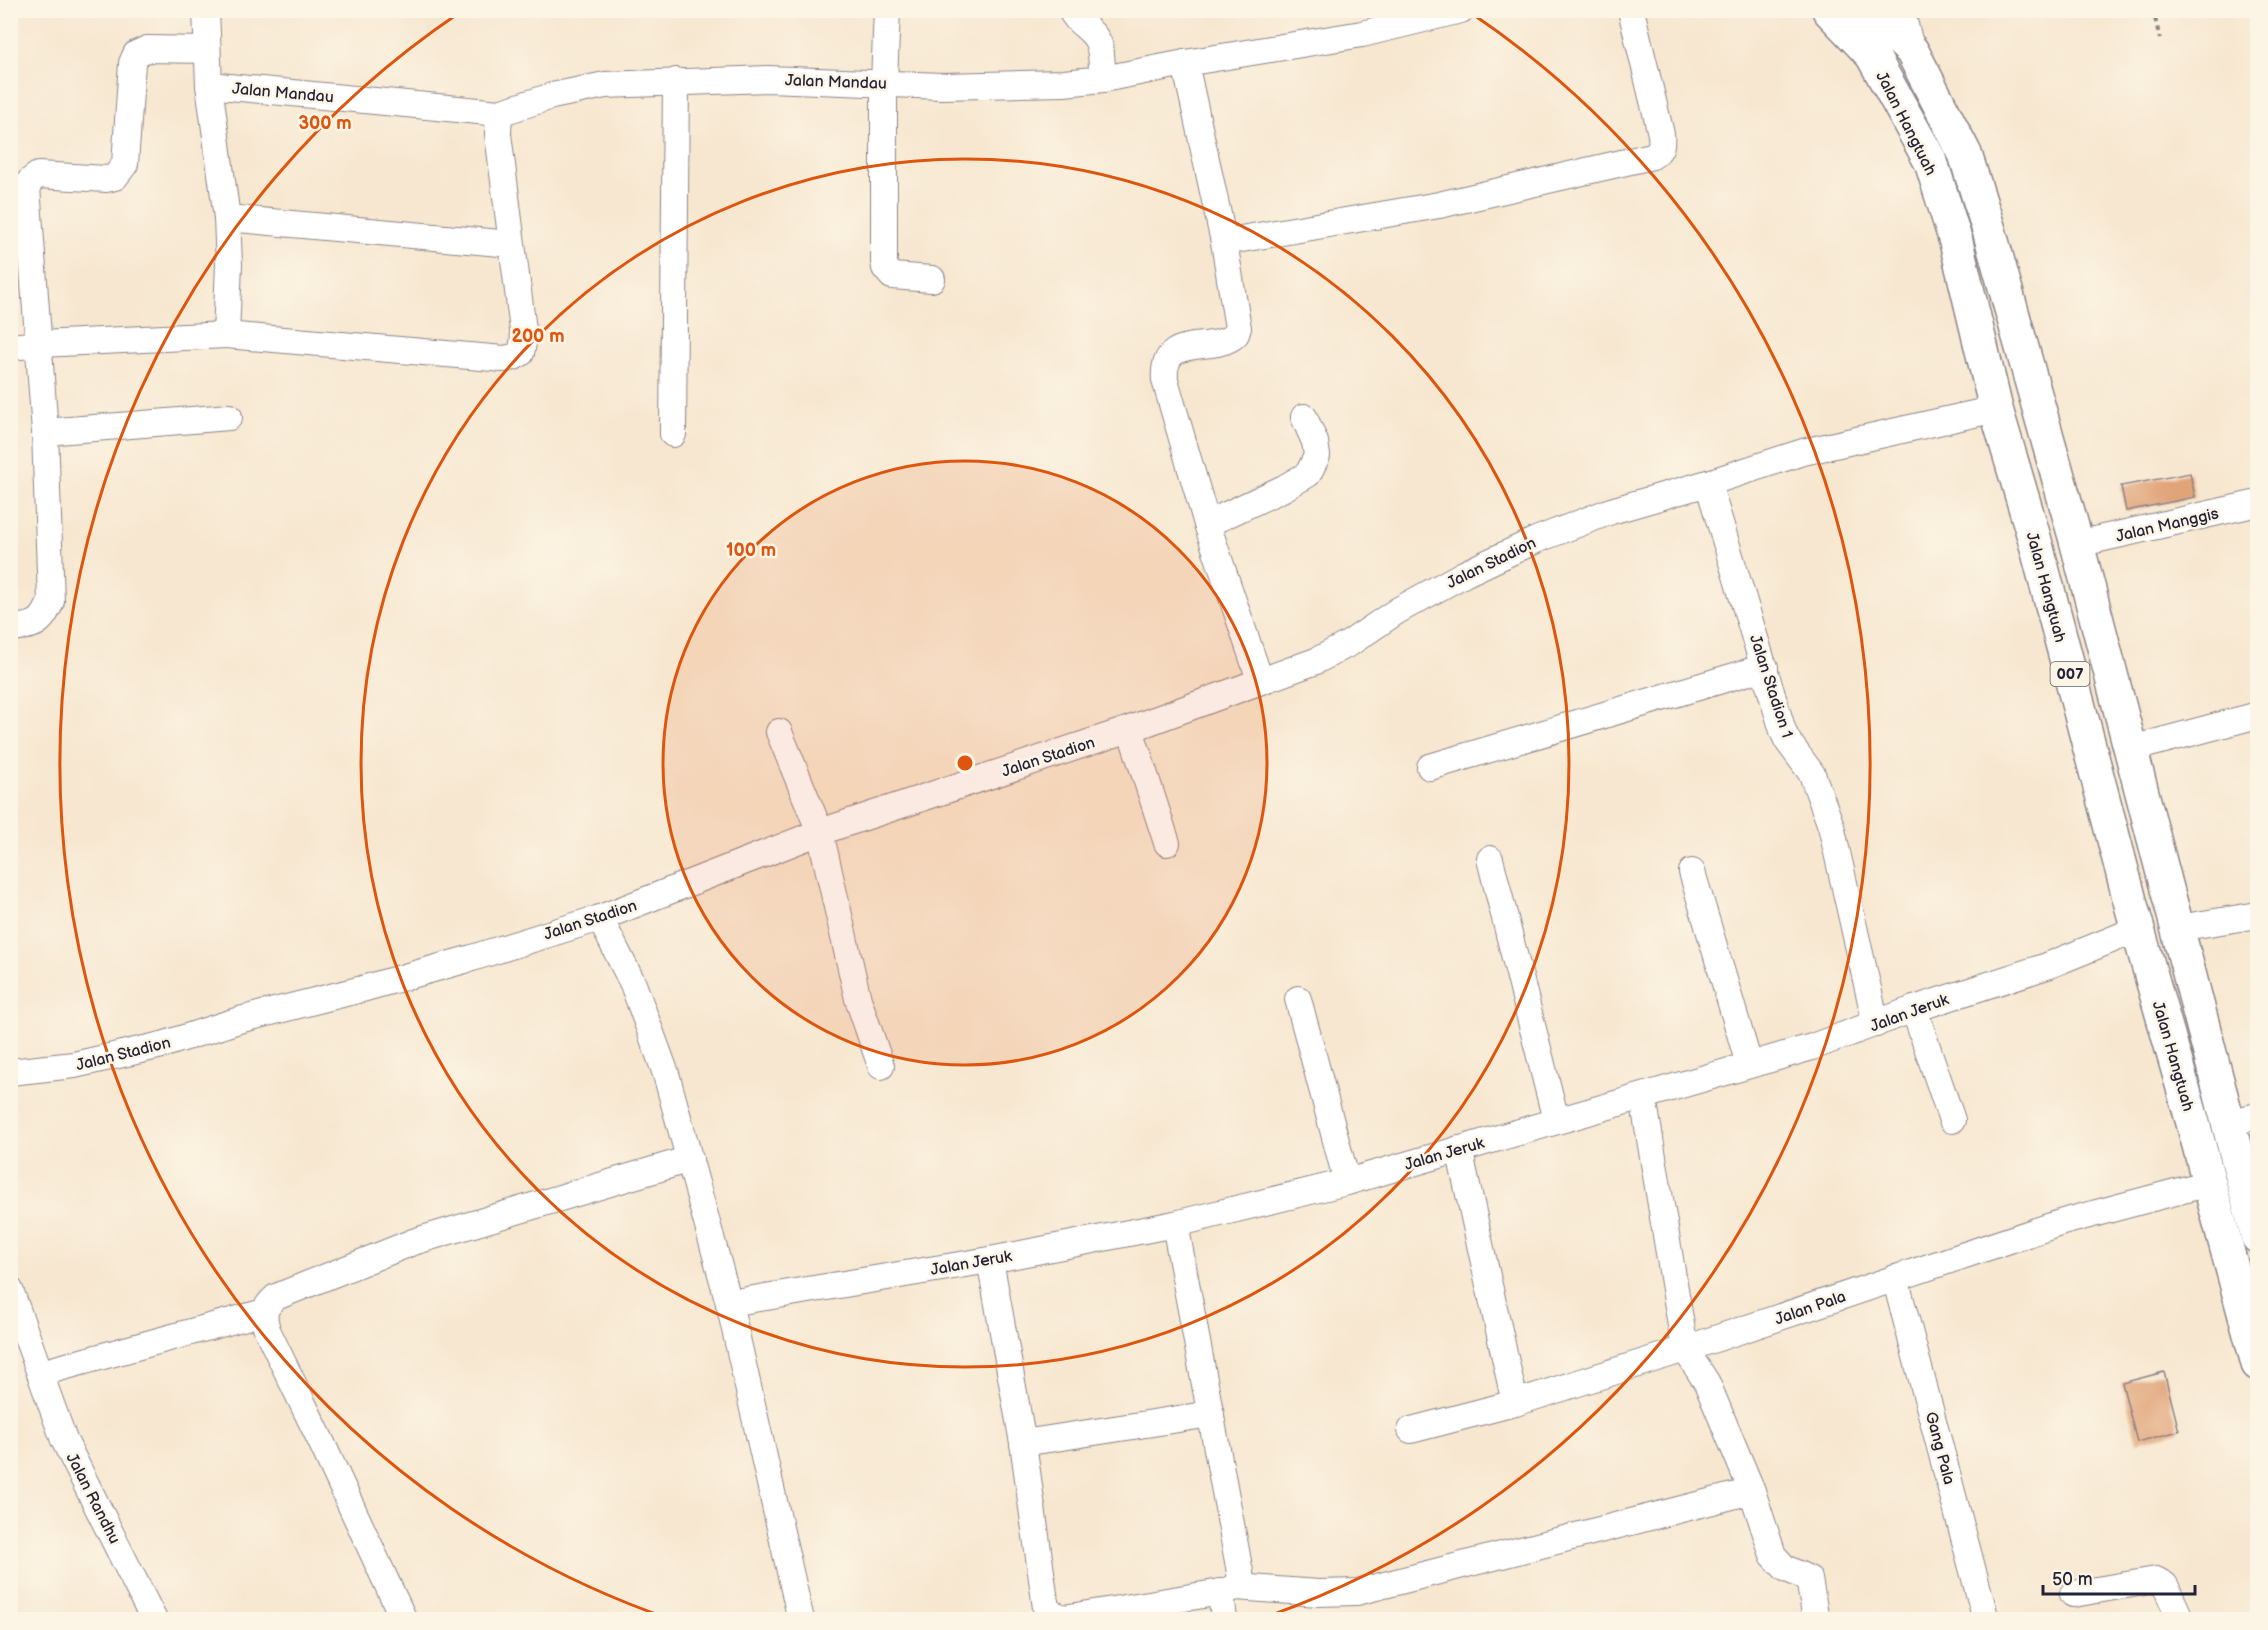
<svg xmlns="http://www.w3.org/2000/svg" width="2268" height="1630" font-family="'Balsamiq Sans',sans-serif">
	<rect width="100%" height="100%" fill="#fcf5e5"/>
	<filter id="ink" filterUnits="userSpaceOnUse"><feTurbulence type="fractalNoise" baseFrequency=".0167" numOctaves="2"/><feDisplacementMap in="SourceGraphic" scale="12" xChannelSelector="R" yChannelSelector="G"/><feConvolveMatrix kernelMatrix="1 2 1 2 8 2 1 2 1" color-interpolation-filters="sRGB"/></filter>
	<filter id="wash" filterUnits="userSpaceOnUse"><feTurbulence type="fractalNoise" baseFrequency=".008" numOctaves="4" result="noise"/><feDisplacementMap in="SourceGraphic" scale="24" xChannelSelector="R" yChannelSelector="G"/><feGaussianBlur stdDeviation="1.35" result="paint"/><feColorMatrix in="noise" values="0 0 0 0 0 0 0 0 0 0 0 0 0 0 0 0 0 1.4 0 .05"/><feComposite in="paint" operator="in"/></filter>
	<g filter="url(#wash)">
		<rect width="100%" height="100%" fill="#f7e7d0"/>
		<g id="blocks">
			<g fill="#e1a479">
				<polygon points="2190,473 2195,497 2126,511 2121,486"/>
				<polygon points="2164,1372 2179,1431 2137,1442 2122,1383"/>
			</g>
		</g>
	</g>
	<g filter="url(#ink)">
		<use href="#blocks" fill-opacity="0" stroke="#8c8486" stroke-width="1.5"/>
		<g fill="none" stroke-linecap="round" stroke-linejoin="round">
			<defs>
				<g id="minor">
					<polyline points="887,10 884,82 884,261 885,268 892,276 932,279"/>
					<path d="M1071 10C1076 23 1091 28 1097 40 1103 50 1101 68 1103 79"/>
					<polyline points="1901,10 1912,51"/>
					<path d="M1185 63 1224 242 1238 328 1236 334C1214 356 1161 330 1165 380L1207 524 1260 680"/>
					<polyline points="209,85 499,113 552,96 605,85 768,79 942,86 1064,83 1103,79 1185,63 1362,34 1461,10"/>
					<polyline points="227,218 511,244"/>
					<path d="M1224 242 1439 205 1652 156C1662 150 1662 144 1661 134L1631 10"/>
					<polyline points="226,335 504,359 514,357 521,353 524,338 498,134 499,113"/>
					<polyline points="10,347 40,344 226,335 229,264 227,218 209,85 206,10"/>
					<polyline points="45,432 229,417"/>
					<polyline points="673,434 676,81"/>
					<polyline points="1708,483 1783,731 1787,740 1812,774 1831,826 1876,1024"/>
					<polyline points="1207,524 1284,488 1308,474 1317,456 1315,442 1304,417"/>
					<polyline points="2077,544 2258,503"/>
					<path d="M10 628C34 626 42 625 51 601L45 432 27 187 30 181 38 175 107 179 115 177 125 164 132 63 136 54 147 49 207 50"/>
					<polyline points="1130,729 1167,843"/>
					<polyline points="779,732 820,832 858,999 881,1066"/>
					<polyline points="2131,749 2258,715"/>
					<polyline points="1430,767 1765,667"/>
					<polyline points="1490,859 1556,1120"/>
					<polyline points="1692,872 1749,1064"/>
					<polyline points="600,918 633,984 666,1074 729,1303 801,1620"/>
					<polyline points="2178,928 2258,915"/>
					<polyline points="1298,999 1347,1182"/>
					<polyline points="1914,1009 1952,1120"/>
					<polyline points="10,1072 74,1065 162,1045 239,1020 362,989 472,958 600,918 820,832 1130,729 1316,661 1350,643 1397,611 1464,574 1536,540 1611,511 1708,483 1803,452 1996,409"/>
					<polyline points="1643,1097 1685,1349 1707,1383 1752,1491 1773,1555 1785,1568 1809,1579 1816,1620"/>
					<polyline points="2226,1123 2258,1116"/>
					<polyline points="1459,1149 1515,1403"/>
					<path d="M990 1260 1023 1443 1046 1608 1051 1613 1064 1618 1221 1592C1233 1590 1242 1585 1240 1572L1175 1224"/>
					<polyline points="1895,1278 1986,1620"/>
					<polyline points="10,1290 64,1440 154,1620"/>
					<polyline points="729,1303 990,1260 1175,1224 1347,1182 1812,1047 1914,1009 2047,966 2138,929"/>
					<polyline points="41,1373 264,1312"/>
					<polyline points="1411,1430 1515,1403 1685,1349 2063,1222 2209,1183"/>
					<polyline points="1023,1443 1211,1414"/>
					<polyline points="1236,1587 1319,1593 1357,1592 1752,1491"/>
					<polyline points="1221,1592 1224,1620"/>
					<polyline points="2073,1594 2156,1580 2165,1585 2181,1620"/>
					<path d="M404 1620 319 1437 267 1330C263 1315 263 1308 276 1297L413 1242 690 1159"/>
				</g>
				<g id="highway">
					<polyline points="1829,10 1872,55 1931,162 1956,242 1996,409 2034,537 2133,912 2193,1123 2258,1364"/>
					<polyline points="1868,10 1912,51 1965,154 1989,230 2077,544 2258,1237"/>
				</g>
			</defs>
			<use href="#minor" stroke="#8c8486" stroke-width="28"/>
			<use href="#highway" stroke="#8c8486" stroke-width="36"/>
			<polyline stroke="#8c8486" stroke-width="4" stroke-dasharray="4.5 4.5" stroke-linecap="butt" points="2153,10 2160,39"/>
			<use href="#minor" stroke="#fff" stroke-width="26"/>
			<use href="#highway" stroke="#fff" stroke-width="33"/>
		</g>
	</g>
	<circle cx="965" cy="763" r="302" fill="#de560e" fill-opacity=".12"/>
	<g fill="none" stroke="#de560e" stroke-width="3">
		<circle cx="965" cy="763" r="302"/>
		<circle cx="965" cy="763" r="604"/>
		<path d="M670 1619A905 905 0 0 1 459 13M1471 13A905 905 0 0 1 1260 1619"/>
	</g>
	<g text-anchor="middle" stroke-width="5" stroke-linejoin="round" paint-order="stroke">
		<rect fill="#fcf5e5" stroke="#63616e" stroke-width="1.5" x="2050.5" y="662" width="39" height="24" rx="4.5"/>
		<g font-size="15" font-weight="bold" fill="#22223b">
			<text x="2070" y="679">007</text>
		</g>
		<g font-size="16" fill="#22223b" stroke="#fcf5e5">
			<text transform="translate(836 81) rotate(2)" y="6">Jalan Mandau</text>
			<text transform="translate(283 92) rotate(5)" y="6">Jalan Mandau</text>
			<text transform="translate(1907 123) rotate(63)" y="6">Jalan Hangtuah</text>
			<text transform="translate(2167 524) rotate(-13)" y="6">Jalan Manggis</text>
			<text transform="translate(1491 562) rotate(-26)" y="6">Jalan Stadion</text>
			<text transform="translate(2047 587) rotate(75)" y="6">Jalan Hangtuah</text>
			<text transform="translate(1772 686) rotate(72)" y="6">Jalan Stadion 1</text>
			<text transform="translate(1048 756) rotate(-18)" y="6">Jalan Stadion</text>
			<text transform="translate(590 919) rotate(-18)" y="6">Jalan Stadion</text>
			<text transform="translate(1909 1012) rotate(-20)" y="6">Jalan Jeruk</text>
			<text transform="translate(123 1053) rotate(-14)" y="6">Jalan Stadion</text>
			<text transform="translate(2174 1056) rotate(74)" y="6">Jalan Hangtuah</text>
			<text transform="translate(1444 1153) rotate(-16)" y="6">Jalan Jeruk</text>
			<text transform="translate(971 1262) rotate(-10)" y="6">Jalan Jeruk</text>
			<text transform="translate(1810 1307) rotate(-19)" y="6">Jalan Pala</text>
			<text transform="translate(1941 1448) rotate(75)" y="6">Gang Pala</text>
			<text transform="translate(94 1498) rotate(63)" y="6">Jalan Randhu</text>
		</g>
	</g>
	<circle cx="965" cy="763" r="9" fill="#de560e" stroke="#fcf5e5" stroke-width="3"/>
	<g font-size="18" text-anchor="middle" font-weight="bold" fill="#de560e" stroke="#fcf5e5" stroke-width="5" stroke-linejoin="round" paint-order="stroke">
		<text x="325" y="129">300 m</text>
		<text x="538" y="342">200 m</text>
		<text x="751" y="556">100 m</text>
	</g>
	<rect width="2268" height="1630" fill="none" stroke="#fcf5e5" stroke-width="36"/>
	<path d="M2043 1585v9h152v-9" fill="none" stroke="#22223b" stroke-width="3"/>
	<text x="2052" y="1585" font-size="18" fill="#22223b" stroke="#fcf5e5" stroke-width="4.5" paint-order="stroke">50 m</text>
</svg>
